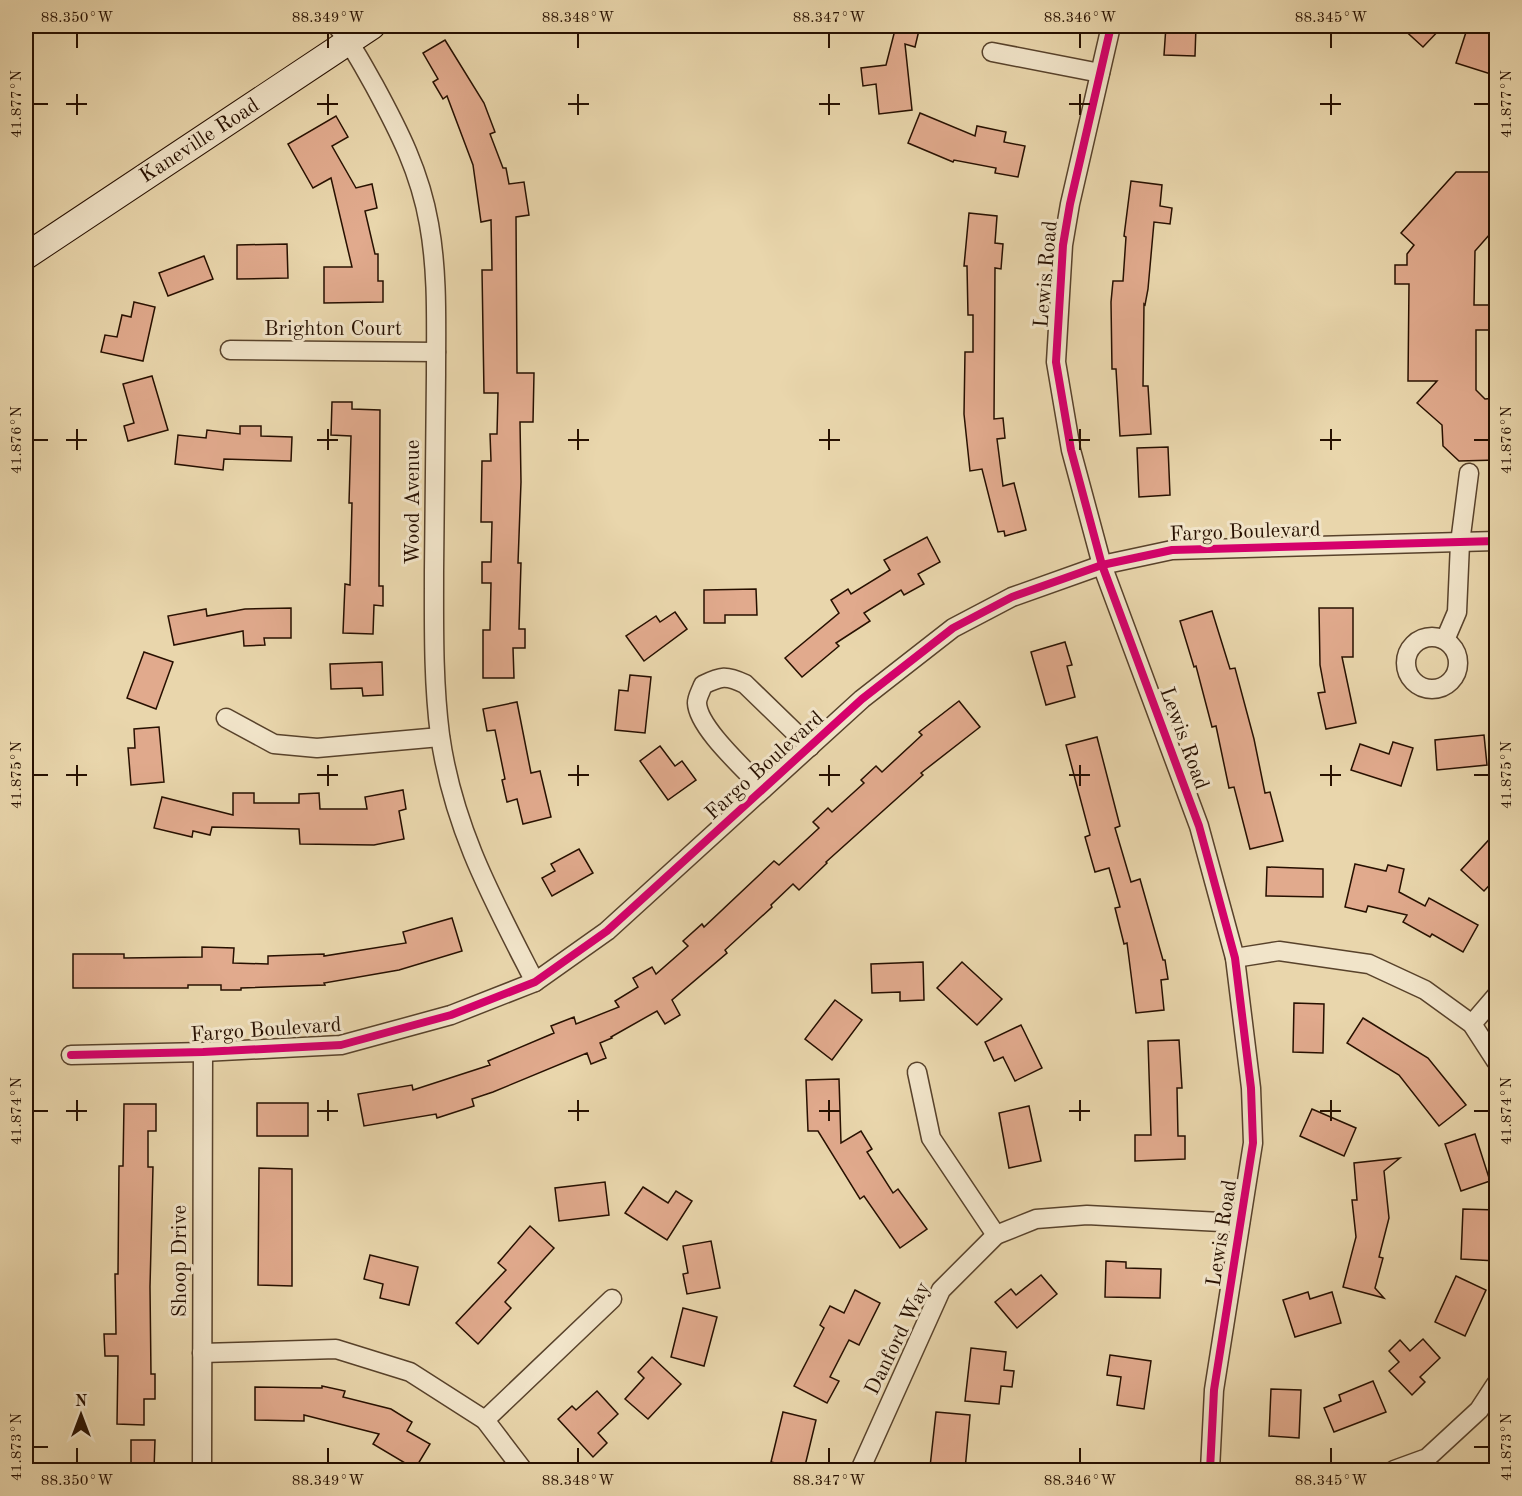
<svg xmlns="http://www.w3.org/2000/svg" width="1522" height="1496" font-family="'Old Standard TT',serif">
	<rect width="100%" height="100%" fill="#e9d6ac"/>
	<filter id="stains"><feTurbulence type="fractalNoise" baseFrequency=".00333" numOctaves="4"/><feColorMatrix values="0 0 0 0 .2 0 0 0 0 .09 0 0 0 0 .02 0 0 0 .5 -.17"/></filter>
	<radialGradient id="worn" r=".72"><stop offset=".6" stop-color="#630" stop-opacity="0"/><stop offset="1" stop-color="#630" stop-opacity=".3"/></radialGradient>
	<g fill="#e1aa8d" stroke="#271000" stroke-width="1.5">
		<polygon points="896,26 920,26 915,47 905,44 912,110 879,114 876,84 863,86 861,68 886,65"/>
		<polygon points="1166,26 1196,26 1195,56 1164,55"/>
		<polygon points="1400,26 1443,26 1423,47"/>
		<polygon points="1468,26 1497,26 1497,76 1456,63"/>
		<polygon points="445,40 484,103 495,132 490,134 503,168 506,168 509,184 524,182 529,215 516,217 517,373 534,373 533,422 520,422 521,482 518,563 521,563 519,629 525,629 525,648 513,648 514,678 483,678 483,630 490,630 491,583 482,583 482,562 491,562 492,522 481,522 482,461 491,461 490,434 497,434 498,393 484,393 482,270 492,270 491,220 481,222 473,165 447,96 443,99 433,82 438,79 423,53"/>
		<polygon points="920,113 975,136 977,126 1006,132 1004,142 1025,146 1018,177 995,173 996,168 954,160 953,162 908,143"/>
		<polygon points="336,116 348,137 332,146 356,188 372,184 377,208 365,211 375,254 378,254 378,281 383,281 383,302 324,303 324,267 352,267 331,178 313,188 288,144"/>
		<polygon points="1456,172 1497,172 1497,234 1490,234 1475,251 1474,305 1494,305 1494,330 1476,330 1476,390 1485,399 1497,398 1497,460 1459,461 1443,446 1442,425 1417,403 1437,381 1408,381 1409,284 1395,284 1395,265 1407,265 1407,254 1414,245 1401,233"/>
		<polygon points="1131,181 1162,185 1160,206 1172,208 1170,224 1154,222 1148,289 1145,305 1144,304 1143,386 1148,386 1151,434 1120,436 1116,369 1112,369 1111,302 1113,281 1123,281 1126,237 1124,236"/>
		<polygon points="969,213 997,216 995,243 1003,244 1001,269 995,268 994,419 1003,418 1005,438 997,439 1003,486 1014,483 1026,530 1005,536 1004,531 998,532 982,469 970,471 964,414 965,352 973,352 973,315 968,315 967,266 964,266"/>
		<polygon points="287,244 288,278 237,279 237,245"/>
		<polygon points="204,256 213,279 168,296 159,273"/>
		<polygon points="134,302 155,307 143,361 101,352 105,335 117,337 122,315 131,317"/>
		<polygon points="152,376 168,430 128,441 124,426 134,423 123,384"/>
		<polygon points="332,402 352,402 352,409 380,410 379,586 383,586 383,606 374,605 373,634 343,633 345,584 350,585 352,503 349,503 351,436 331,435"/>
		<polygon points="240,426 261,426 261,436 292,437 291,461 224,459 223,470 175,464 178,435 206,438 207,430 240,434"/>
		<polygon points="1168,447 1170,495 1139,497 1137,448"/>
		<polygon points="927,537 940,562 918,574 924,584 904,595 901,590 864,613 870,621 836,643 839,646 802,677 785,658 839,613 831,600 848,589 851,594 890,570 884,560"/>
		<polygon points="756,589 757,615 725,615 725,623 704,623 704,590"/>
		<polygon points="291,608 291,638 264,638 265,645 244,646 243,631 174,645 168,616 206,609 207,616 245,609"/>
		<polygon points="1319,608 1353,608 1353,657 1342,657 1356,723 1326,729 1318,693 1325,692 1320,665"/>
		<polygon points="1212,611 1230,669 1235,668 1254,739 1265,793 1270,792 1283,841 1250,849 1234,787 1229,788 1216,726 1212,727 1196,666 1194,667 1180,621"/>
		<polygon points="675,612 687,629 644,661 626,636 656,616 660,622"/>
		<polygon points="1065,642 1072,665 1067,666 1075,697 1046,705 1031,652"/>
		<polygon points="144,652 173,662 156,709 127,698"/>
		<polygon points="382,662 383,695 363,696 362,688 331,689 330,664"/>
		<polygon points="630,675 651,677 645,733 615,730 619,690 628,691"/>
		<polygon points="959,701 980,727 921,773 923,775 826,862 827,863 799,890 793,884 771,905 772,907 725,950 727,953 672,1000 680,1015 665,1024 657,1011 611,1037 612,1038 600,1043 606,1058 591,1064 587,1053 493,1092 472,1099 474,1106 437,1118 436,1114 364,1126 358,1094 412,1085 413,1090 490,1065 488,1061 554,1033 551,1026 574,1017 576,1024 619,1007 615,1001 638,987 633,978 652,967 656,974 688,946 683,941 702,924 704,927 774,861 779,865 819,828 813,822 828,808 832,812 864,783 861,780 876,766 882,772 922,735 919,732"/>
		<polygon points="517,702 531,773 540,771 551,817 523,824 517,799 507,802 502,780 505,779 495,730 487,731 483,709"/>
		<polygon points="159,727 164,782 131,785 128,748 135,748 134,729"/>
		<polygon points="1484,735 1487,765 1437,770 1435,740"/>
		<polygon points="1097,737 1120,826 1115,828 1131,882 1140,879 1163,960 1165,960 1168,979 1161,980 1164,1010 1136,1013 1127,943 1124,944 1115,908 1120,907 1109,868 1095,872 1085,837 1090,835 1066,745"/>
		<polygon points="1393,742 1413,748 1401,786 1351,770 1360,744 1389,754"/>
		<polygon points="660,746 675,766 682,761 696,780 668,800 640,761"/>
		<polygon points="403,790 406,809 399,811 404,839 374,845 300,844 299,829 212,827 210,835 193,831 192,837 154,828 162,797 233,815 233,793 254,793 254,803 299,803 299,794 319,793 320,809 367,809 365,797"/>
		<polygon points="1497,831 1497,877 1484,891 1461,870"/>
		<polygon points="579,849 593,873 552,896 542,878 555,871 551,864"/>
		<polygon points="1355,864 1386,871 1388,865 1404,869 1399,892 1425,906 1429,898 1478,925 1463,952 1432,934 1430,937 1403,922 1407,915 1368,906 1366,912 1345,907"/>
		<polygon points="1267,867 1323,869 1323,897 1266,896"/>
		<polygon points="452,918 462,951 399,970 324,983 325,985 241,988 241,990 221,990 221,985 188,985 188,988 73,988 73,954 124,954 124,958 202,957 202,947 234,948 233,963 268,964 268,956 324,954 324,956 406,943 403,932"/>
		<polygon points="923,962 924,1000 900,1001 900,992 872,993 871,964"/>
		<polygon points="962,962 1002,999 977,1025 937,988"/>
		<polygon points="835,1000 862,1020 832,1060 805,1039"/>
		<polygon points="1294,1003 1324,1004 1323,1053 1293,1052"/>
		<polygon points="1363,1018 1428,1058 1466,1105 1439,1126 1399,1075 1347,1043"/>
		<polygon points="1021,1025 1042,1068 1015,1081 1003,1057 994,1061 985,1042"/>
		<polygon points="1179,1040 1182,1088 1177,1088 1178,1136 1185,1136 1185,1159 1135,1161 1135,1135 1151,1135 1148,1041"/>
		<polygon points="839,1079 841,1143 861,1131 872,1149 867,1152 893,1193 898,1189 927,1229 900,1248 864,1196 860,1199 818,1131 808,1131 806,1080"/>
		<rect x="257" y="1103" width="51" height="33"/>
		<polygon points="124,1104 156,1104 156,1131 148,1131 148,1167 153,1167 150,1287 151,1374 155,1374 155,1399 144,1399 144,1425 117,1424 118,1356 105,1356 104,1334 116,1334 115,1274 118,1274 119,1166 123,1166"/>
		<polygon points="1029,1106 1041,1161 1009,1168 999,1113"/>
		<polygon points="1312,1109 1356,1128 1344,1156 1300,1136"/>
		<polygon points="1475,1134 1490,1181 1461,1191 1445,1144"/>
		<polygon points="1400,1158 1384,1171 1389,1218 1379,1257 1383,1258 1375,1288 1384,1298 1343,1287 1356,1237 1352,1200 1357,1200 1354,1163"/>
		<polygon points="259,1168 292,1169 292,1286 258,1285"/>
		<polygon points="605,1182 609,1215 559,1221 555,1188"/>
		<polygon points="643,1187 668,1203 676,1191 692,1201 667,1240 625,1213"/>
		<polygon points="1463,1209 1497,1210 1496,1261 1461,1259"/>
		<polygon points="530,1226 554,1248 505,1302 511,1308 478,1344 456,1323 506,1270 498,1263"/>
		<polygon points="711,1241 720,1288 687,1294 683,1274 688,1273 683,1246"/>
		<polygon points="370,1255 418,1267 409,1305 380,1298 383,1284 364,1279"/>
		<polygon points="1106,1261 1126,1262 1126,1268 1161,1269 1160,1298 1105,1297"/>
		<polygon points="1041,1275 1057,1294 1017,1328 995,1302 1011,1289 1016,1295"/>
		<polygon points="1456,1276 1486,1290 1465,1336 1435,1322"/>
		<polygon points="855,1290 880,1303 859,1345 849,1340 830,1377 839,1381 827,1403 794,1386 824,1328 820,1325 830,1306 844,1313"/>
		<polygon points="1308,1292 1310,1299 1332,1292 1341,1323 1295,1337 1283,1300"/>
		<polygon points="683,1308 717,1317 704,1366 671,1357"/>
		<polygon points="1423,1339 1440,1358 1420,1377 1425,1382 1412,1395 1389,1371 1399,1362 1389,1351 1400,1340 1410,1351"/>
		<polygon points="971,1348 1006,1352 1004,1370 1014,1371 1012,1387 1001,1386 999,1404 965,1401"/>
		<polygon points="1110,1355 1151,1361 1144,1409 1117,1405 1121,1377 1107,1375"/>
		<polygon points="652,1357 681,1384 648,1419 625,1399 644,1378 638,1372"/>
		<polygon points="1373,1381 1386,1412 1334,1432 1324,1408 1341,1401 1339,1395"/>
		<polygon points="322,1386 345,1391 343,1397 391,1409 412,1422 407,1431 430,1444 415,1469 373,1444 379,1434 304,1415 304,1421 255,1420 255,1387 322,1388"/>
		<polygon points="1271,1389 1301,1390 1299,1438 1269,1436"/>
		<polygon points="597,1391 618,1414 598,1433 607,1443 593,1457 558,1419 572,1406 576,1410"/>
		<polygon points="783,1412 816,1420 804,1470 771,1462"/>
		<polygon points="936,1412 970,1415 965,1470 930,1467"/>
		<polygon points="131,1440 155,1440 154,1470 131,1470"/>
	</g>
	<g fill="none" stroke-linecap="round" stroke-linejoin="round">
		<defs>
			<g id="minor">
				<path d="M337 26C352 44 362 64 374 85 399 131 420 172 429 224 438 273 436 325 436 374 435 440 435 505 434 570 434 625 433 681 440 735 453 828 493 900 535 982"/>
				<polyline points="1111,26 1070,204 1063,245 1056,362 1071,450 1102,565 1199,826 1235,958 1251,1088 1253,1143 1214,1390 1210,1470"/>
				<polyline points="992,52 1100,73"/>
				<polyline points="230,350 436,352"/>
				<circle cx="1432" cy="663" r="26"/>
				<polyline points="1445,640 1457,612 1460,543 1469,473"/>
				<polyline points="226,718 274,744 317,748 440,737"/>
				<path d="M763 789C746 770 698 728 697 703 697 697 701 691 703 685 721 676 726 675 745 684L810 747"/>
				<polyline points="1235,958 1279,951 1369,964 1425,990 1472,1024 1496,1061"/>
				<polyline points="1472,1024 1496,996"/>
				<polyline points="71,1055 203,1052 341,1045 451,1015 535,982 607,931 862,699 953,628 1012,597 1102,565 1172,550 1496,541"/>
				<polyline points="917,1072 931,1138 996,1235"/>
				<polyline points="202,1353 336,1349 410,1372 485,1420 523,1470"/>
				<polyline points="485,1420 612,1299"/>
				<polyline points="202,1470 203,1052"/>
				<polyline points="860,1470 941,1290 996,1235 1036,1219 1087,1215 1240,1223"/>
				<polyline points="1394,1470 1427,1458 1479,1410 1496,1384"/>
			</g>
			<polyline id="secondary" points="26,256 372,26"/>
		</defs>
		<use href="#minor" stroke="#58422b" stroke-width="21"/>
		<use href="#secondary" stroke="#271000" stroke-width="28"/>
		<use href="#minor" stroke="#f1e4c9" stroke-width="18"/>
		<use href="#secondary" stroke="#f1e4c9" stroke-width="26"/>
		<defs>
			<g id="cycleway">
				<polyline points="1111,26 1070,204 1063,245 1056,362 1071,450 1102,565 1199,826 1235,958 1251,1088 1253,1143 1214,1390 1210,1470"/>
				<polyline points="71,1055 203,1052 341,1045 451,1015 535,982 607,931 862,699 953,628 1012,597 1102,565 1172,550 1496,541"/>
			</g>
		</defs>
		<use href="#cycleway" stroke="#f1e4c9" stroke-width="11"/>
		<use href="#cycleway" stroke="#d6006c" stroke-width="8"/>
	</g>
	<path fill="none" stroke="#271000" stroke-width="2" d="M77 33V48M328 33V48M578 33V48M829 33V48M1080 33V48M1331 33V48M77 94V115M328 94V115M578 94V115M829 94V115M1080 94V115M1331 94V115M33 104H48M66 104H87M317 104H338M568 104H589M819 104H840M1069 104H1090M1320 104H1341M1474 104H1489M77 429V450M328 429V450M578 429V450M829 429V450M1080 429V450M1331 429V450M33 440H48M66 440H87M317 440H338M568 440H589M819 440H840M1069 440H1090M1320 440H1341M1474 440H1489M77 765V786M328 765V786M578 765V786M829 765V786M1080 765V786M1331 765V786M33 775H48M66 775H87M317 775H338M568 775H589M819 775H840M1069 775H1090M1320 775H1341M1474 775H1489M77 1100V1121M328 1100V1121M578 1100V1121M829 1100V1121M1080 1100V1121M1331 1100V1121M33 1111H48M66 1111H87M317 1111H338M568 1111H589M819 1111H840M1069 1111H1090M1320 1111H1341M1474 1111H1489M33 1447H48M1474 1447H1489M77 1448V1463M328 1448V1463M578 1448V1463M829 1448V1463M1080 1448V1463M1331 1448V1463"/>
	<g text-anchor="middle" stroke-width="6" stroke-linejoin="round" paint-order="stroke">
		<g font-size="21" fill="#271000" stroke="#f1e4c9">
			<text transform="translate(199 140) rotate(-33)" y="7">Kaneville Road</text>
			<text transform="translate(1045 274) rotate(-85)" y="7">Lewis Road</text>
			<text x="333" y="335">Brighton Court</text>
			<text transform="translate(412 502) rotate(-90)" y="7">Wood Avenue</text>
			<text transform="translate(1245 531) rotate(-2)" y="7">Fargo Boulevard</text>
			<text transform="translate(1185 738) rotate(70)" y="7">Lewis Road</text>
			<text transform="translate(764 765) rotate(-42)" y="7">Fargo Boulevard</text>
			<text transform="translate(266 1029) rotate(-4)" y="7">Fargo Boulevard</text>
			<text transform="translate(1221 1233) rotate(-81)" y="7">Lewis Road</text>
			<text transform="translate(179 1261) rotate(-90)" y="7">Shoop Drive</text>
			<text transform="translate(897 1338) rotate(-64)" y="7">Danford Way</text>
		</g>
	</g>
	<rect width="1522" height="1496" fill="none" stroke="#e9d6ac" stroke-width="66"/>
	<g transform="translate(81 1415)" stroke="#f1e4c9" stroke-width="4.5" paint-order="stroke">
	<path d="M0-4.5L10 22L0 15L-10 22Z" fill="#271000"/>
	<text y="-9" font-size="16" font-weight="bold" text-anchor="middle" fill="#271000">N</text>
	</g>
	<rect x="33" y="33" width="1456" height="1430" fill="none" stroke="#271000" stroke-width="2"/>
	<g font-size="15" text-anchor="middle" fill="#271000">
		<text x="77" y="22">88.350°W</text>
		<text x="328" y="22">88.349°W</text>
		<text x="578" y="22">88.348°W</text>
		<text x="829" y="22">88.347°W</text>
		<text x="1080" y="22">88.346°W</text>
		<text x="1331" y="22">88.345°W</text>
		<text transform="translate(16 104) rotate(-90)" y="5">41.877°N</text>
		<text transform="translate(1506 104) rotate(-90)" y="5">41.877°N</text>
		<text transform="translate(16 440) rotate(-90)" y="5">41.876°N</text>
		<text transform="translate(1506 440) rotate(-90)" y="5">41.876°N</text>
		<text transform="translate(16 775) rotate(-90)" y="5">41.875°N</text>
		<text transform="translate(1506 775) rotate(-90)" y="5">41.875°N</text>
		<text transform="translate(16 1111) rotate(-90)" y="5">41.874°N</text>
		<text transform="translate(1506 1111) rotate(-90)" y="5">41.874°N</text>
		<text transform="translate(16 1447) rotate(-90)" y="5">41.873°N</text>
		<text transform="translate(1506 1447) rotate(-90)" y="5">41.873°N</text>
		<text x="77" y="1485">88.350°W</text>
		<text x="328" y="1485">88.349°W</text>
		<text x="578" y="1485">88.348°W</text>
		<text x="829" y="1485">88.347°W</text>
		<text x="1080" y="1485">88.346°W</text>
		<text x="1331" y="1485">88.345°W</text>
	</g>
	<rect width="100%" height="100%" filter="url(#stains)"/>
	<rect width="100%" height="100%" fill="url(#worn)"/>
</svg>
